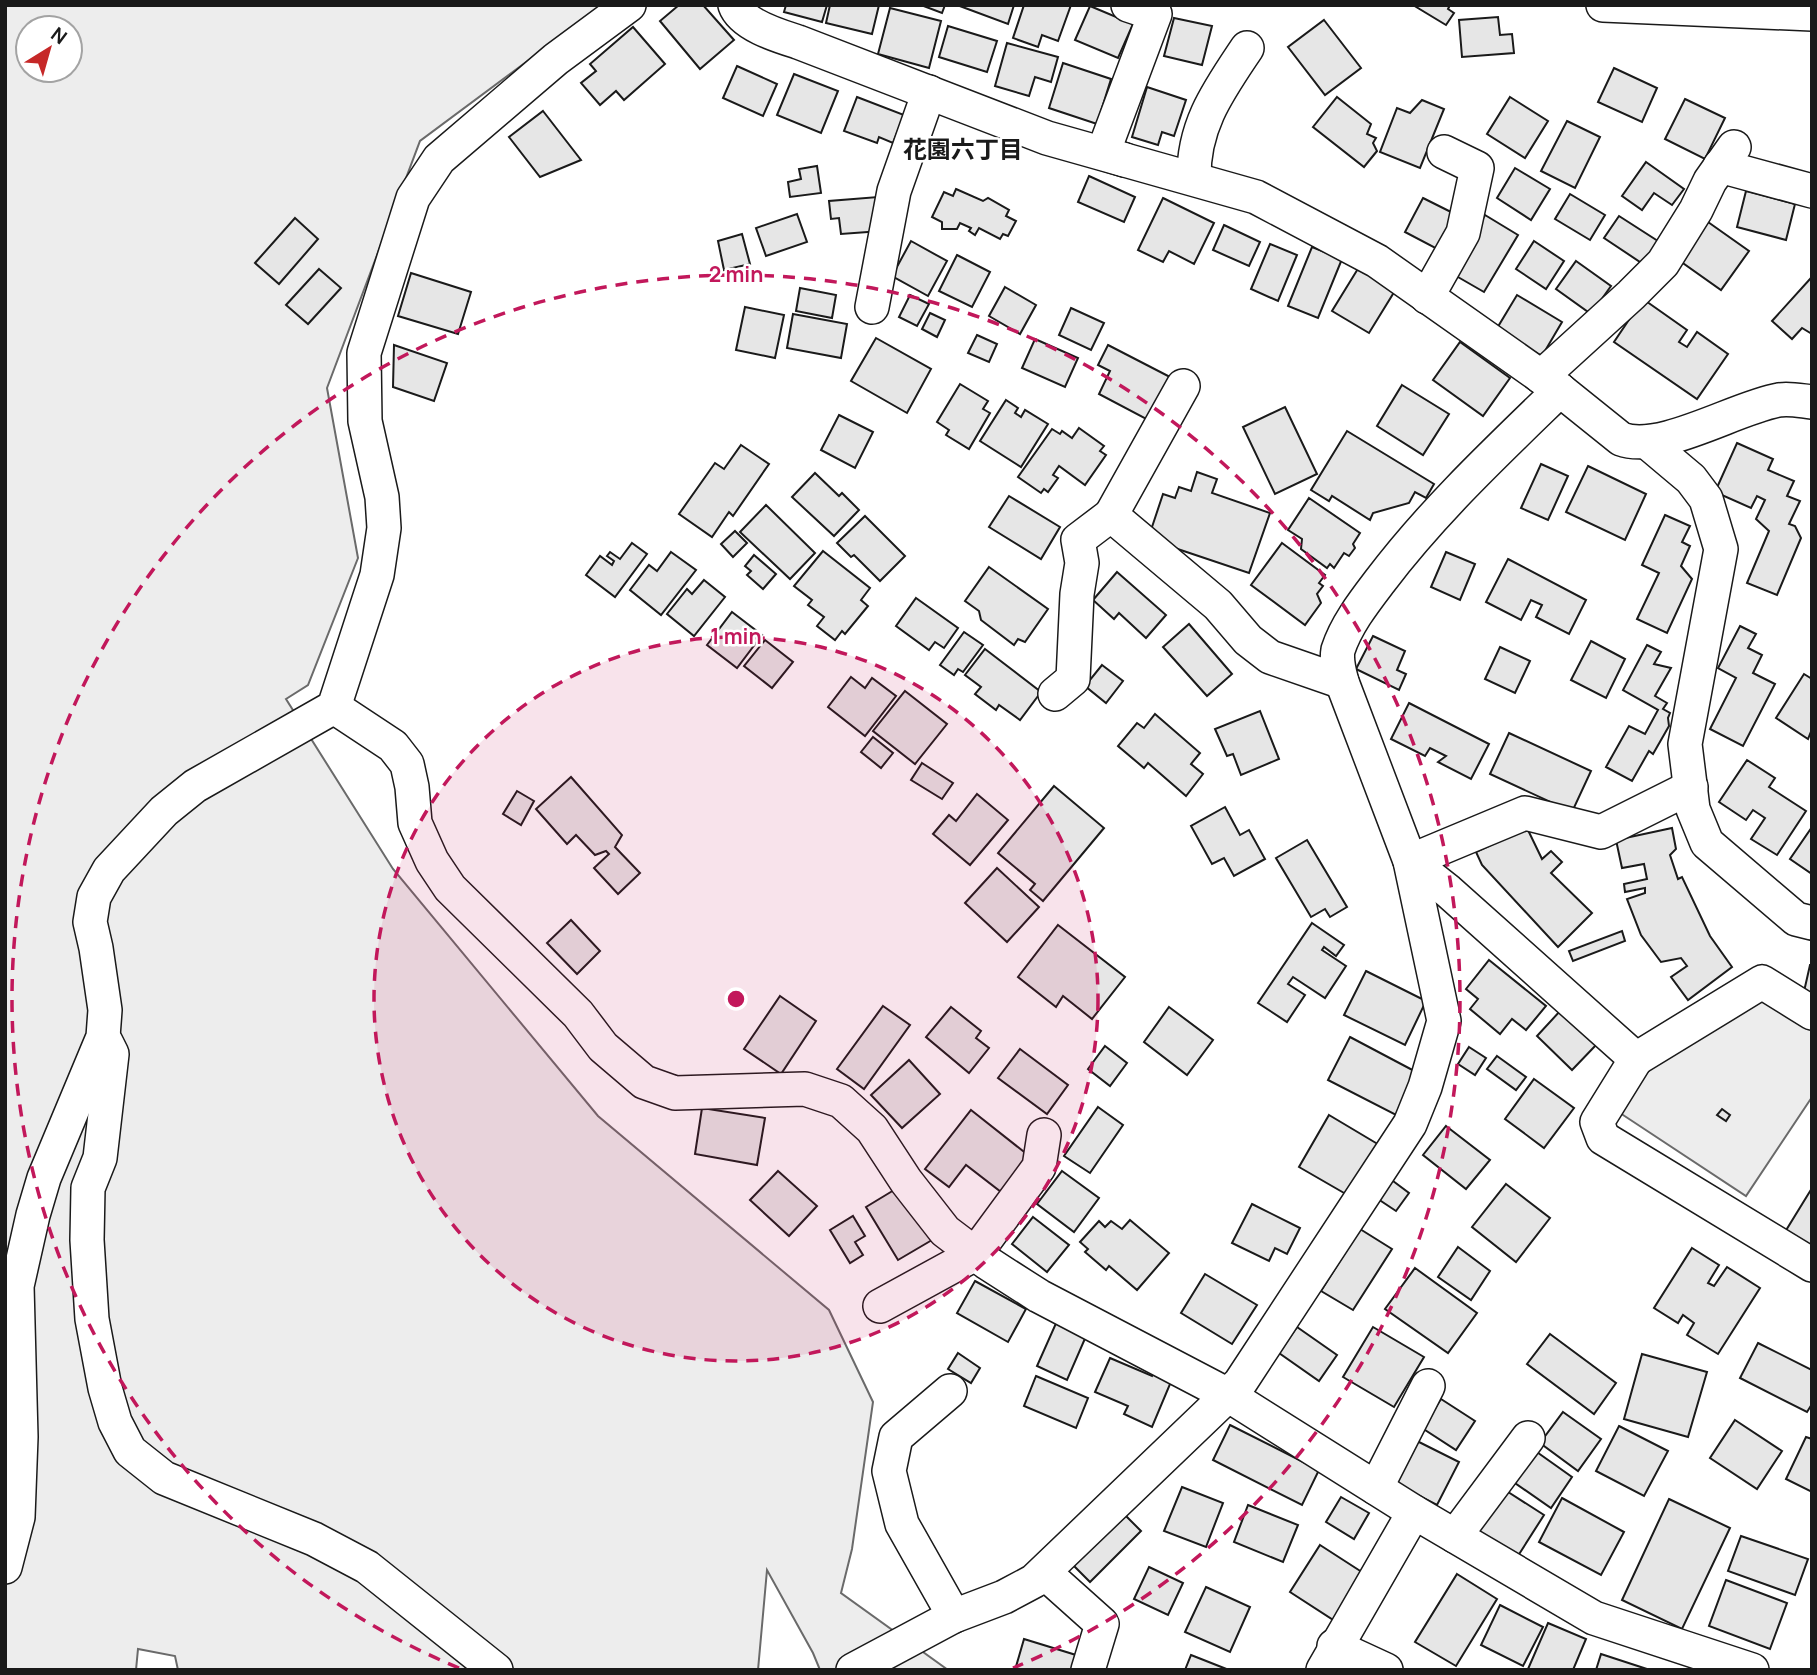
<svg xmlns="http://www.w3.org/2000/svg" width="1817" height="1675" font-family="Manrope,'Noto Sans JP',sans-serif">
	<rect width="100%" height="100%" fill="#fff"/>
	<g fill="#ededed" stroke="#6a6a6a" stroke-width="2" fill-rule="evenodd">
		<path d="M5 5H603L420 141 327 388 358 558 308 685 286 699 393 869 598 1116 829 1310 873 1402 852 1549 841 1593 948 1670H820L813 1653 767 1570 758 1670H178L175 1656 138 1649 136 1670H5ZM28 28H70V70H28Z"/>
		<polygon points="1753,997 1812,1024 1812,1097 1746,1196 1620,1113 1638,1072"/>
	</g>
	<g fill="#e6e6e6" stroke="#1a1a1a" stroke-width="2">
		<polygon points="679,5 703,5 734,40 700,69 660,21"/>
		<polygon points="786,5 827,5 822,22 784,12"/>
		<polygon points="830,5 879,5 872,34 826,23"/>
		<polygon points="921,5 945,5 942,13"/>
		<polygon points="957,5 1014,5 1008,24"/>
		<polygon points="1024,5 1071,5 1058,41 1042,35 1038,47 1013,38"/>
		<polygon points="1413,5 1450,5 1448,9 1454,13 1446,25"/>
		<polygon points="1090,6 1133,24 1118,58 1075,40"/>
		<polygon points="890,8 941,21 929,68 878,54"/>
		<polygon points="1498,17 1500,35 1512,34 1514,53 1462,57 1459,20"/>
		<polygon points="1174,18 1212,26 1202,65 1164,56"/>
		<polygon points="1324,20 1361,68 1325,95 1288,47"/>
		<polygon points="948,26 997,41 987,72 939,57"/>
		<polygon points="633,27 665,64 624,100 616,91 600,105 581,83 596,71 590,64"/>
		<polygon points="1007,43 1058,57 1051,82 1035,77 1029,96 995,86"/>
		<polygon points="1063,63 1111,79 1097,124 1049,108"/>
		<polygon points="737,66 777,84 763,116 723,98"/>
		<polygon points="1614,68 1657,88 1642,122 1598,102"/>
		<polygon points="794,74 838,91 821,133 777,115"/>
		<polygon points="1147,87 1186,100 1174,136 1162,132 1158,145 1132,137"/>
		<polygon points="857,97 904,115 893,143 879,137 877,143 844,131"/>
		<polygon points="1337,97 1371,124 1367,134 1376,138 1373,143 1377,151 1364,167 1313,127"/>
		<polygon points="1510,97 1548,121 1525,158 1487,134"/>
		<polygon points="1685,99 1725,118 1705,159 1665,139"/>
		<polygon points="1422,100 1444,109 1420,168 1380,152 1397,108 1410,113"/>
		<polygon points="543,111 581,160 540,177 509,137"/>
		<polygon points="1567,121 1600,137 1575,188 1541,171"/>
		<polygon points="1646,162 1684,189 1672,205 1654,193 1642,210 1622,196"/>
		<polygon points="817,166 821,193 790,197 788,182 801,179 799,169"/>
		<polygon points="1515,168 1550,189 1531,220 1497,198"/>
		<polygon points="1089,176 1135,197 1124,222 1078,202"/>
		<polygon points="956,189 983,201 988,198 1009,210 1006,216 1016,221 1008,236 1003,234 1000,239 979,228 975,235 969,231 971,228 960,223 957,229 942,229 942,222 932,217 944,192 953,196"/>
		<polygon points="1746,191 1795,204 1786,240 1737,227"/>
		<polygon points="1570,194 1605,215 1590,240 1555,219"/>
		<polygon points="878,197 881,231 841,234 839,218 831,219 829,201"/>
		<polygon points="1163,198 1214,223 1194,264 1169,251 1163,262 1138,250"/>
		<polygon points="1423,198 1459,216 1441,251 1405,232"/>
		<polygon points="797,214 807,242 766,256 756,228"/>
		<polygon points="1485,215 1518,235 1484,292 1451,273"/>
		<polygon points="1619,216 1661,243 1646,266 1604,238"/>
		<polygon points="295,218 318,239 279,284 255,263"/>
		<polygon points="1708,222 1749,251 1721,290 1680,261"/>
		<polygon points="1224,225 1260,242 1249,266 1213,250"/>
		<polygon points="742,234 750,264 724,270 718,241"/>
		<polygon points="911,241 947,261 928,296 892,276"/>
		<polygon points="1534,241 1564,261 1546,289 1516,269"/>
		<polygon points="1270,244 1297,255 1278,301 1251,289"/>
		<polygon points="1312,247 1342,259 1318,318 1288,306"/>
		<polygon points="957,255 990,272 972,307 939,291"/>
		<polygon points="1576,261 1611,286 1591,314 1556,289"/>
		<polygon points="1359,267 1396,289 1369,333 1332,311"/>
		<polygon points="319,269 341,288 308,324 286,305"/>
		<polygon points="411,273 471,292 458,334 398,316"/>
		<polygon points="1810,279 1812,281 1812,334 1802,328 1792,339 1772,321"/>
		<polygon points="1005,287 1036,305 1020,334 989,316"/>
		<polygon points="800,288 836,295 832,318 796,311"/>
		<polygon points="910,295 929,304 917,326 899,317"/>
		<polygon points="1517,295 1562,322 1542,356 1496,330"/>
		<polygon points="1643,299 1687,330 1679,342 1687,347 1697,332 1728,354 1697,399 1614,342"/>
		<polygon points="745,307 784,315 775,358 736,350"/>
		<polygon points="1071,308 1104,323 1091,350 1059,335"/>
		<polygon points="930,313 945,320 937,337 922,329"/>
		<polygon points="793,314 847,324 841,358 787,348"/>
		<polygon points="977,335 997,344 989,362 968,353"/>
		<polygon points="876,338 931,369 907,413 851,381"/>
		<polygon points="1035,339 1078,358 1065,387 1022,368"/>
		<polygon points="1460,342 1510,378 1483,416 1433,380"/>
		<polygon points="394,345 447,363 434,401 393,387"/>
		<polygon points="1108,345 1172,378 1150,421 1099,394 1110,371 1098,365"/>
		<polygon points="960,384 988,401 983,409 990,413 969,449 946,435 949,430 937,422"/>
		<polygon points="1402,385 1449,414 1423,455 1377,426"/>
		<polygon points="1006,400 1018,408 1015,413 1021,417 1025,410 1048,424 1021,467 980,441"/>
		<polygon points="1285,407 1317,474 1275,494 1243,427"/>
		<polygon points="839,415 873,432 855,468 821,450"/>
		<polygon points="1079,428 1104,446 1100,451 1106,455 1085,485 1059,466 1053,475 1058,478 1048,492 1044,489 1041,493 1018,477 1052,429 1060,434 1062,431 1072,438"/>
		<polygon points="1347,431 1434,484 1426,498 1415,492 1409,503 1373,513 1370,520 1332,496 1329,501 1311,490"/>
		<polygon points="1737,443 1773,459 1768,470 1794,481 1787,496 1800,501 1789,524 1795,526 1801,538 1777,595 1747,583 1769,531 1756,519 1765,500 1757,496 1751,508 1715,492"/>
		<polygon points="741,445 769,464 733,516 729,512 712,537 679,514 715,463 724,469"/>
		<polygon points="1541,464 1568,476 1548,520 1521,508"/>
		<polygon points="1588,466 1646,494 1625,540 1566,512"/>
		<polygon points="1197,472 1217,479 1212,493 1270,513 1249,573 1148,539 1163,494 1175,498 1179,487 1191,491"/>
		<polygon points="815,473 839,496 842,493 859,510 834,536 792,497"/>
		<polygon points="1009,496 1060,527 1041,559 989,527"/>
		<polygon points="1309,498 1360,533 1353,544 1355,548 1349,556 1344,553 1334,568 1330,564 1327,568 1301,549 1302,539 1288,530"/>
		<polygon points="766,505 815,553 790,579 740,532"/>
		<polygon points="1665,515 1690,526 1682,542 1690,546 1681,566 1692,579 1667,633 1637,619 1659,573 1642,565"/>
		<polygon points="865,516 905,556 880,581 854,555 851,557 837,543"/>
		<polygon points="735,531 747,543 733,557 721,544"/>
		<polygon points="632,543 647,554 615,597 586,575 600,556 612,565 614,561 607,556 610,552 620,559"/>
		<polygon points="1282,543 1325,575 1319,583 1323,586 1317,594 1321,603 1305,625 1251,585"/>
		<polygon points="823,551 870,588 861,600 868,606 845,634 842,631 835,640 817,626 824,617 808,605 812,600 794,586"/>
		<polygon points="671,552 696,570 661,615 630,590 649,565 657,571"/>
		<polygon points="1446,552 1475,564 1460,600 1431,587"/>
		<polygon points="754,555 776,574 763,589 747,575 751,571 745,566"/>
		<polygon points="1508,559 1586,600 1569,634 1536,617 1542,605 1531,600 1521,620 1486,602"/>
		<polygon points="989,567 1048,609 1025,642 1018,639 1014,645 981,620 979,611 965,601"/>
		<polygon points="1117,572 1166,615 1146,638 1119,613 1114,619 1093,600"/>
		<polygon points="704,580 725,597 694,636 667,614 687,589 692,594"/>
		<polygon points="916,598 958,628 944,648 935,642 929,650 896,626"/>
		<polygon points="732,612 762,635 737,668 707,645"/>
		<polygon points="1189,624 1232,674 1207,696 1163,647"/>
		<polygon points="1740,626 1756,634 1748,648 1762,655 1753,673 1775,684 1743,746 1710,729 1736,678 1718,668"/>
		<polygon points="964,632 983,645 963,672 958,669 954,675 940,665"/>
		<polygon points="1373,636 1405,651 1397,670 1406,674 1399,690 1356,669"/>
		<polygon points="765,640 793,662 772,688 744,666"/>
		<polygon points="1591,641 1625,659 1606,698 1571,680"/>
		<polygon points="1647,645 1661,652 1654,664 1671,668 1655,696 1667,703 1663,709 1670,713 1668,718 1669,726 1653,754 1649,751 1632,781 1606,767 1629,726 1645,734 1658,710 1623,690"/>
		<polygon points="1500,647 1530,661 1515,693 1485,679"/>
		<polygon points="985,649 1041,692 1020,720 999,705 996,710 975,694 981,687 965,675"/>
		<polygon points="1102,665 1123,681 1106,703 1085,686"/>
		<polygon points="1804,674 1812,679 1812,729 1808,739 1776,718"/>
		<polygon points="851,677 865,688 872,678 896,696 865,736 828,707"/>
		<polygon points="905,691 947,724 915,764 873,731"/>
		<polygon points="1409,703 1489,744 1471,779 1438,762 1446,756 1430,748 1425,756 1391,739"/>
		<polygon points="1260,711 1279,759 1241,775 1233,754 1227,756 1215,729"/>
		<polygon points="1155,714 1200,753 1191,764 1203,774 1186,796 1148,763 1144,768 1118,746 1137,723 1144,728"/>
		<polygon points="1509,733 1591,771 1572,812 1490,774"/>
		<polygon points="873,737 893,753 881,768 861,752"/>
		<polygon points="1747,760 1775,778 1769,787 1806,811 1777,855 1751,839 1765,818 1753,810 1746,820 1719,802"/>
		<polygon points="922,763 953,783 942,799 911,780"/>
		<polygon points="571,777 622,835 615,847 640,873 618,894 594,868 609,854 606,851 595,855 576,835 567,844 536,809"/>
		<polygon points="1054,786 1104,828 1043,901 1030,890 1035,884 998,853"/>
		<polygon points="517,791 534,801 521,825 503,814"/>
		<polygon points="977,794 1008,820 970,865 933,834 949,815 956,821"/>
		<polygon points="1225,807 1240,835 1249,830 1265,859 1234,876 1224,858 1212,864 1191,826"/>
		<polygon points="1812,827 1812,874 1790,859"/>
		<polygon points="1527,828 1542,859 1551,851 1562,862 1551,873 1592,913 1558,947 1482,865 1476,852"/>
		<polygon points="1672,828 1676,849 1670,855 1678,879 1682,877 1710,936 1732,967 1688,1000 1671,977 1687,966 1681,958 1661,962 1641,935 1627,899 1645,893 1645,888 1625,892 1624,884 1647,879 1644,864 1622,868 1616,840"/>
		<polygon points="1307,840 1347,907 1330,917 1325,909 1311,917 1276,858"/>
		<polygon points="997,868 1039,907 1007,942 965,903"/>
		<polygon points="571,920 600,951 577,974 547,943"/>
		<polygon points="1312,923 1344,945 1336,956 1324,947 1322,950 1346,966 1325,998 1293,977 1288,984 1305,995 1287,1022 1258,1003"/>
		<polygon points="1058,925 1125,977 1092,1019 1063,996 1056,1007 1018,977"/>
		<polygon points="1622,931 1625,941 1573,961 1569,951"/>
		<polygon points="1489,960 1546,1006 1526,1030 1512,1019 1500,1034 1470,1009 1478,999 1466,989"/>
		<polygon points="1810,965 1812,965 1812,1000 1803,996"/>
		<polygon points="1366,971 1426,1001 1405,1045 1344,1015"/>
		<polygon points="780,996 816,1021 781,1074 744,1049"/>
		<polygon points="883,1006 910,1025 864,1089 837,1069"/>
		<polygon points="951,1007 981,1031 976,1038 989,1048 969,1073 926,1037"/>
		<polygon points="1169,1007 1213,1040 1187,1075 1144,1042"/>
		<polygon points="1561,1010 1597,1044 1572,1070 1537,1036"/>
		<polygon points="1350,1037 1420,1074 1398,1116 1328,1080"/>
		<polygon points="1105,1046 1127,1063 1110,1086 1088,1069"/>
		<polygon points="1469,1047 1486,1058 1475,1075 1458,1064"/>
		<polygon points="1020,1049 1068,1085 1047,1114 998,1078"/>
		<polygon points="1497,1056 1526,1077 1516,1090 1487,1069"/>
		<polygon points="909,1060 940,1094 902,1128 871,1095"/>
		<polygon points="1534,1079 1574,1108 1544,1148 1505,1119"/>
		<polygon points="1098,1107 1123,1125 1090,1173 1064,1156"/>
		<polygon points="702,1108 765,1118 757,1165 695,1154"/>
		<polygon points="1722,1109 1730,1115 1726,1121 1717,1115"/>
		<polygon points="971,1110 1033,1159 1005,1195 966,1165 949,1187 925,1169"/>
		<polygon points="1329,1115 1381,1146 1351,1197 1299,1167"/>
		<polygon points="1446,1126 1490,1160 1466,1189 1423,1155"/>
		<polygon points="778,1171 817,1206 789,1236 750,1200"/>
		<polygon points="1062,1171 1099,1198 1074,1232 1037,1204"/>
		<polygon points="1389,1178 1409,1193 1396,1211 1375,1197"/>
		<polygon points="1506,1184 1550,1218 1516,1262 1472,1227"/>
		<polygon points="899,1187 932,1240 898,1260 866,1207"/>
		<polygon points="1812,1188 1812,1249 1785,1232"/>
		<polygon points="1252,1204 1300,1228 1287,1254 1275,1248 1269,1261 1232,1243"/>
		<polygon points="853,1216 865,1236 855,1242 863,1255 850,1263 830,1230"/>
		<polygon points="1033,1217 1069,1245 1047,1272 1012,1244"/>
		<polygon points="1130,1220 1169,1253 1137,1290 1109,1266 1106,1270 1085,1252 1088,1249 1080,1242 1099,1221 1105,1227 1111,1221 1122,1229"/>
		<polygon points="1360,1229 1392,1249 1353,1310 1321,1291"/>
		<polygon points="1458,1247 1490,1271 1471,1300 1438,1277"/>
		<polygon points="1692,1248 1719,1265 1708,1283 1714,1286 1727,1267 1760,1288 1718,1354 1687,1335 1694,1323 1683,1315 1678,1323 1654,1308"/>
		<polygon points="1415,1268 1477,1313 1448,1353 1385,1309"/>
		<polygon points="1205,1274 1257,1305 1232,1344 1181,1313"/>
		<polygon points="975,1281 1026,1309 1008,1342 957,1313"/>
		<polygon points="1057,1321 1087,1334 1067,1380 1037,1366"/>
		<polygon points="1297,1327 1337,1355 1319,1381 1279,1353"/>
		<polygon points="1373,1327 1424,1357 1394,1407 1343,1377"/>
		<polygon points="1550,1334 1616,1383 1594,1414 1527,1364"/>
		<polygon points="1758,1343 1812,1370 1812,1404 1807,1412 1740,1378"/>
		<polygon points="958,1353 980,1368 971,1383 948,1369"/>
		<polygon points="1642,1354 1707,1372 1688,1437 1624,1419"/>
		<polygon points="1110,1358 1152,1376 1155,1368 1173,1377 1152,1427 1124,1414 1128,1406 1095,1392"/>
		<polygon points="1036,1376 1088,1398 1076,1428 1024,1406"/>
		<polygon points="1441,1399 1475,1421 1456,1450 1422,1428"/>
		<polygon points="1563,1412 1601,1439 1578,1471 1540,1443"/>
		<polygon points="1735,1420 1782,1451 1757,1489 1710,1458"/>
		<polygon points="1230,1425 1319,1470 1302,1505 1213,1460"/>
		<polygon points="1619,1426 1668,1451 1644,1496 1596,1471"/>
		<polygon points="1806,1437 1812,1439 1812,1492 1786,1479"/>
		<polygon points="1415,1440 1459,1462 1437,1505 1394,1483"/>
		<polygon points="1534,1450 1572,1477 1551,1508 1512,1481"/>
		<polygon points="1182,1487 1223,1503 1206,1547 1164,1531"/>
		<polygon points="1505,1490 1544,1515 1516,1559 1475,1534"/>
		<polygon points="1341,1497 1369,1513 1354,1539 1326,1522"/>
		<polygon points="1562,1498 1624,1532 1601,1575 1539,1542"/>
		<polygon points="1669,1499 1730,1528 1682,1629 1622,1600"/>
		<polygon points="1248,1505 1298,1525 1283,1562 1234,1542"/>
		<polygon points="1122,1512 1141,1531 1090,1582 1071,1563"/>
		<polygon points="1741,1536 1808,1559 1795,1595 1728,1571"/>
		<polygon points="1320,1545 1368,1576 1338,1623 1290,1592"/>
		<polygon points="1149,1567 1183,1583 1168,1615 1134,1599"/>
		<polygon points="1457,1574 1497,1599 1456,1666 1415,1642"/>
		<polygon points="1726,1580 1787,1603 1770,1649 1709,1626"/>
		<polygon points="1206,1587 1250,1607 1230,1652 1185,1632"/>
		<polygon points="1500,1605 1543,1627 1523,1666 1481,1645"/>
		<polygon points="1548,1623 1586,1639 1573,1670 1528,1669"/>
		<polygon points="1024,1639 1076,1655 1071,1670 1015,1670"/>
		<polygon points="1601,1654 1650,1670 1596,1670"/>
		<polygon points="1191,1655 1229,1670 1185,1670"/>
	</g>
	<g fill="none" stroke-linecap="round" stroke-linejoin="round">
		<defs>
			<g id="minor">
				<path d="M735 5C742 25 779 36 798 42L1047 138 1256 197 1377 261 1560 390 1621 439C1661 454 1737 407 1779 400 1789 398 1802 401 1812 402"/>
				<polyline points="1603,5 1812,14"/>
				<polyline points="1125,160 1103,153 1155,14 1128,5"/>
				<polyline points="1720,166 1812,191"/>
				<path d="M1194 178C1193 125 1219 90 1247 48"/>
				<polyline points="1427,297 1463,233 1477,168 1444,152"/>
				<polyline points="872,307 894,191 929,92"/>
				<polyline points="1541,377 1631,295 1663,263 1696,210 1710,181 1734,147"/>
				<polyline points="1183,386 1111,515 1218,605 1248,640 1270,657 1342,682"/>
				<polyline points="1647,442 1691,479 1706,499 1721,549 1685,744 1693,809 1707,843 1796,919 1812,923"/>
				<polyline points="1055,694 1073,679 1077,594 1082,563 1078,540 1111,515"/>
				<polyline points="334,707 393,746 407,764 412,787 415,823 432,861 450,888 578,1014 603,1047 644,1082 675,1093 805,1089 841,1101 872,1129 906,1181 945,1231 986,1262 1039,1296 1228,1395 1414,1512 1594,1618 1752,1670"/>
				<polyline points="1691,787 1601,832 1525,813 1410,861 1448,891 1636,1059 1762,982 1812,1013"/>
				<polyline points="106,1042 112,1054 100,1158 88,1188 87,1240 92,1319 105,1388 115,1422 130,1451 164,1478 314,1539 367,1567 496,1670"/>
				<polyline points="1636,1059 1597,1122 1603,1138 1812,1265"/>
				<polyline points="880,1306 975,1254 1039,1167 1044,1135"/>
				<polyline points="950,1391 896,1437 889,1471 902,1524 954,1616"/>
				<polyline points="1376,1488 1428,1386"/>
				<polyline points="1455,1536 1528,1438"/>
				<polyline points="5,1567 18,1517 21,1437 17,1286 33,1215 44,1178 103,1037 105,1010 96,948 90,922 94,897 109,870 164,811 195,786 334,707 377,575 384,528 382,497 365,421 364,353 413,198 439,159 556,59 629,5"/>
				<polyline points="1045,1573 1102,1624 1088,1670"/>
				<polyline points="1334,1646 1386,1670"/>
				<path d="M853 1670 954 1616 1004 1597 1034 1581 1228 1395 1240 1383 1410 1124 1425 1087 1444 1021 1410 861 1342 682C1339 671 1336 661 1338 650 1346 625 1364 602 1380 581 1433 511 1497 451 1560 390"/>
				<polyline points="1323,1670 1414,1512"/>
			</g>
		</defs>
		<use href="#minor" stroke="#1a1a1a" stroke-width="36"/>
		<use href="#minor" stroke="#fff" stroke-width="33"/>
	</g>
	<circle cx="736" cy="999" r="362" fill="#c2185b" fill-opacity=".12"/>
	<g fill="none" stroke="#c2185b" stroke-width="3.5" stroke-dasharray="12 9">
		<circle cx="736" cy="999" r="362"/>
		<path d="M459 1668A724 724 0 1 1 1013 1668"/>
	</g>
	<g text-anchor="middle" stroke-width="5" stroke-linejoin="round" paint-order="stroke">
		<g font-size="24" font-weight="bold" fill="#1a1a1a" stroke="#fff">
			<text x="963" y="158">花園六丁目</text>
		</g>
	</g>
	<circle cx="736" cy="999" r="10" fill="#c2185b" stroke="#fff" stroke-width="3.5"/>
	<g font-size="21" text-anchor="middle" font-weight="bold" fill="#c2185b" stroke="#fff" stroke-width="5" stroke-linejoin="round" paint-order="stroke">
		<text x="736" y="282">2 min</text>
		<text x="736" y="644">1 min</text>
	</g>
	<rect width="1817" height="1675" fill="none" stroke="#1a1a1a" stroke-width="14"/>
	<g transform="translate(49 49) rotate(37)"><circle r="33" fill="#ffffff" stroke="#a3a3a3" stroke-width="2"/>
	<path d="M0-5L12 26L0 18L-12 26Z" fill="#c62828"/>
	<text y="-10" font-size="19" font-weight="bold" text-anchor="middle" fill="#1a1a1a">N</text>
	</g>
</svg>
